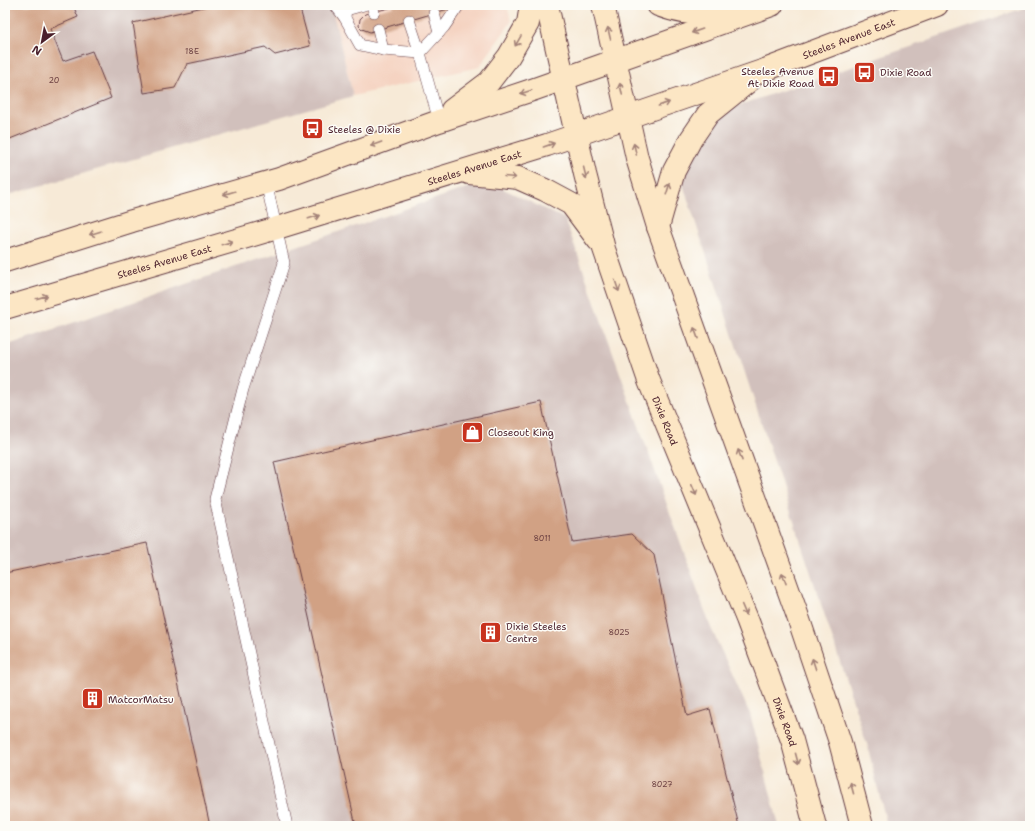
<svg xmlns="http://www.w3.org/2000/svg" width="1035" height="831" font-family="'Shantell Sans',sans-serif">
	<rect width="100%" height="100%" fill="#fdfcf7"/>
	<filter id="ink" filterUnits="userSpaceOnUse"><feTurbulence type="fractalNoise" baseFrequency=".025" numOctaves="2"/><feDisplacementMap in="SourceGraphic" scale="8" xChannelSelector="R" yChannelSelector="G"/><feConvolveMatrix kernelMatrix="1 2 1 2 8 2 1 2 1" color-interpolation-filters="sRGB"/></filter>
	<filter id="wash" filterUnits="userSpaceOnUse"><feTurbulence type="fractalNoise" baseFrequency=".012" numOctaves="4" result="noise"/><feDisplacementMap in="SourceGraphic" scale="16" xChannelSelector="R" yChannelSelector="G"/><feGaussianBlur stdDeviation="0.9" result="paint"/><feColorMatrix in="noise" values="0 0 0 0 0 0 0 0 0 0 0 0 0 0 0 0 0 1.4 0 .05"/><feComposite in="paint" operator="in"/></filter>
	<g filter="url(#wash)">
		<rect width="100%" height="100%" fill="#f7ead7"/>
		<polygon fill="#f5d3c1" points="331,5 507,5 511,22 479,67 353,96"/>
		<g fill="#d1c0bc">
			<polygon points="5,5 331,5 353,96 5,196"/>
			<polygon points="1030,6 1030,826 887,826 867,744 676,163 702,118"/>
			<polygon points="487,181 565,219 711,628 750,714 779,826 5,826 5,346"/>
		</g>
		<g id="blocks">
			<g fill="#d1a184">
				<polygon points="5,5 73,5 78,17 50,29 63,61 92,51 111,98 5,141"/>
				<polygon points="212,5 299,5 310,46 275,55 265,47 187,64 175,88 144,93 133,23"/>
				<polygon points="392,5 453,5 448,9 370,32 362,29 359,26 360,19 365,14 393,7"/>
				<polygon points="541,402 572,542 632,534 654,555 687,716 710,709 739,826 356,826 274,462"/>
				<polygon points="147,543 210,826 5,826 5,573"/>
			</g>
		</g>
	</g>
	<g filter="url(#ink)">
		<use href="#blocks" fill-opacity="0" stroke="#643d45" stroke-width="1"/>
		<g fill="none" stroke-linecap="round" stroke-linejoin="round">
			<defs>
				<g id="service">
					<polyline points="335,5 345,18"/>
					<polyline points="346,5 345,18 360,45 383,50 420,53 409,20"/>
					<polyline points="372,5 374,12"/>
					<polyline points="346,10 364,5"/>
					<polyline points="434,13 439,33"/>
					<polyline points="378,29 383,50"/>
					<polyline points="439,121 420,53 444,27 459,5"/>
					<polyline points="266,182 284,263 243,389 215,499 287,826"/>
				</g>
				<g id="secondary">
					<path id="s1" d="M547 5 585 174 604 249 649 381 747 619 792 740 815 826"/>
					<polyline points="603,5 637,158 658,227 797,614 840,742 862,826"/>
					<path d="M658 5C681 14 705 16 730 15"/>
					<polyline points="452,110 489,82 509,56 528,23 531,5"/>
					<polyline points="469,173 518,178 545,190 571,204 598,240"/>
					<polyline points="658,227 674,171 691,139 708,114 749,81"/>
					<polyline points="5,261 132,221 279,179 439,121 535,89 772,5"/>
					<path id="s2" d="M5 308 277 228 547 145 762 71 937 5"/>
				</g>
			</defs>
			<use href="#service" stroke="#643d45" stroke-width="12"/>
			<use href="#secondary" stroke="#643d45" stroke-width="24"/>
			<use href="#service" stroke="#fff" stroke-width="11"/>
			<use href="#secondary" stroke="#fce6c4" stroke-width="22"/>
		</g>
		<defs><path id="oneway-shaft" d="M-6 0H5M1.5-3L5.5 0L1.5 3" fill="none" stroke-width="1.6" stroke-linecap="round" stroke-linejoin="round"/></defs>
		<g stroke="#a38278">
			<use href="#oneway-shaft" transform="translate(697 31) rotate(161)"/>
			<use href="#oneway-shaft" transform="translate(609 33) rotate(-103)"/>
			<use href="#oneway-shaft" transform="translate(518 41) rotate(120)"/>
			<use href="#oneway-shaft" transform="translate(621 89) rotate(-102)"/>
			<use href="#oneway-shaft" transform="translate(526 92) rotate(162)"/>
			<use href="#oneway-shaft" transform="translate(664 104) rotate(-19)"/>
			<use href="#oneway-shaft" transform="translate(376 144) rotate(160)"/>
			<use href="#oneway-shaft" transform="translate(549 145) rotate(-19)"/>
			<use href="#oneway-shaft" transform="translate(635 149) rotate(-103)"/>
			<use href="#oneway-shaft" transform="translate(585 173) rotate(76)"/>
			<use href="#oneway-shaft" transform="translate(510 177) rotate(5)"/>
			<use href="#oneway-shaft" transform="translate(668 189) rotate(-73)"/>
			<use href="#oneway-shaft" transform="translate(229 193) rotate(164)"/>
			<use href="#oneway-shaft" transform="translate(314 217) rotate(-17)"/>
			<use href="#oneway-shaft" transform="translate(95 233) rotate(163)"/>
			<use href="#oneway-shaft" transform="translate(227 243) rotate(-16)"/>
			<use href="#oneway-shaft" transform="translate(617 286) rotate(71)"/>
			<use href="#oneway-shaft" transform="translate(42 297) rotate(-16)"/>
			<use href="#oneway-shaft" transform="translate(696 333) rotate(-110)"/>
			<use href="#oneway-shaft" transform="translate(740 455) rotate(-110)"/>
			<use href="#oneway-shaft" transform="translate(694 490) rotate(67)"/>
			<use href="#oneway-shaft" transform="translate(784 578) rotate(-110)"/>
			<use href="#oneway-shaft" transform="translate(744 610) rotate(67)"/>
			<use href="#oneway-shaft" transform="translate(814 664) rotate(-108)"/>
			<use href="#oneway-shaft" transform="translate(797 759) rotate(75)"/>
			<use href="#oneway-shaft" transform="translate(852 788) rotate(-105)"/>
		</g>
	</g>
	<defs>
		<symbol id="bus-square" viewBox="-11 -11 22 22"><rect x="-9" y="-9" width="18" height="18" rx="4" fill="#c8321e" stroke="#fdfcf7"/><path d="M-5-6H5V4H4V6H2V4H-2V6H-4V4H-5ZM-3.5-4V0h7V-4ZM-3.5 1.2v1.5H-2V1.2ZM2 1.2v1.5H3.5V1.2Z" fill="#fff"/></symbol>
		<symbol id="shop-square" viewBox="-11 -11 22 22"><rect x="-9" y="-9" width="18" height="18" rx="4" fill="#c8321e" stroke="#fdfcf7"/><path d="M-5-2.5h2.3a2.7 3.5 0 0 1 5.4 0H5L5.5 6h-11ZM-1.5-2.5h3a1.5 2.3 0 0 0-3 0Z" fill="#fff"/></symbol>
		<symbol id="building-square" viewBox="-11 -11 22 22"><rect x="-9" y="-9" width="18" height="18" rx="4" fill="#c8321e" stroke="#fdfcf7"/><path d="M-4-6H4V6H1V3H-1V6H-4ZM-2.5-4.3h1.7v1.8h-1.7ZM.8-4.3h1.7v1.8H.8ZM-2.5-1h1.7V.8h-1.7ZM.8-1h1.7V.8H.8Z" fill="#fff"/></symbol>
	</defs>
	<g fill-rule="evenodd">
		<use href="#bus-square" x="852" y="60" width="25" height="25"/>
		<use href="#bus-square" x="816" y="64" width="25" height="25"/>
		<use href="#bus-square" x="300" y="116" width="25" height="25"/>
		<use href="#shop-square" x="460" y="420" width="25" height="25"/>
		<use href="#building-square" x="478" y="620" width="25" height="25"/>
		<use href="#building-square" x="80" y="686" width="25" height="25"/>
	</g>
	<g text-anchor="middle" stroke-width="3" stroke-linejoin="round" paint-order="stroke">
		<g font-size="8" fill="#6c4041">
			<text x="192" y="54">18E</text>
			<text x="54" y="83">20</text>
			<text x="542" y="541">8011</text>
			<text x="619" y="635">8025</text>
			<text x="662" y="787">8027</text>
		</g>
		<g font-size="10" fill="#4a1f2b" stroke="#fdfcf7">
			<text dy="4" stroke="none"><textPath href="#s2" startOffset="886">Steeles Avenue East</textPath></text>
			<text dy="4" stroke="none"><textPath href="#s2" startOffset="490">Steeles Avenue East</textPath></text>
			<text dy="4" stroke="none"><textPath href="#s2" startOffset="166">Steeles Avenue East</textPath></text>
			<text dy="4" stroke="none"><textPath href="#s1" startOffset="433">Dixie Road</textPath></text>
			<text dy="4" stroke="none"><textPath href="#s1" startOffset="757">Dixie Road</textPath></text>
		</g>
		<g font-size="10" fill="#4a1f2b" stroke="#fdfcf7" text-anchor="start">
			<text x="814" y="75" text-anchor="end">Steeles Avenue<tspan x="814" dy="12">At Dixie Road</tspan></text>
			<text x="880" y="76">Dixie Road</text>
			<text x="328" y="133">Steeles @ Dixie</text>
			<text x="488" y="436">Closeout King</text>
			<text x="506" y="630">Dixie Steeles<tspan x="506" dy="12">Centre</tspan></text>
			<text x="108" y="703">MatcorMatsu</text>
		</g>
	</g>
	<rect width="1035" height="831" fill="none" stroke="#fdfcf7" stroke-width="20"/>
	<g transform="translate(42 42) rotate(212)" stroke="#fdfcf7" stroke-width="3" paint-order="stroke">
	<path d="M0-3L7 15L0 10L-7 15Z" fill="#4a1f2b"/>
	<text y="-6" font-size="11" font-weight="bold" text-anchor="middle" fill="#4a1f2b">N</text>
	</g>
</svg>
